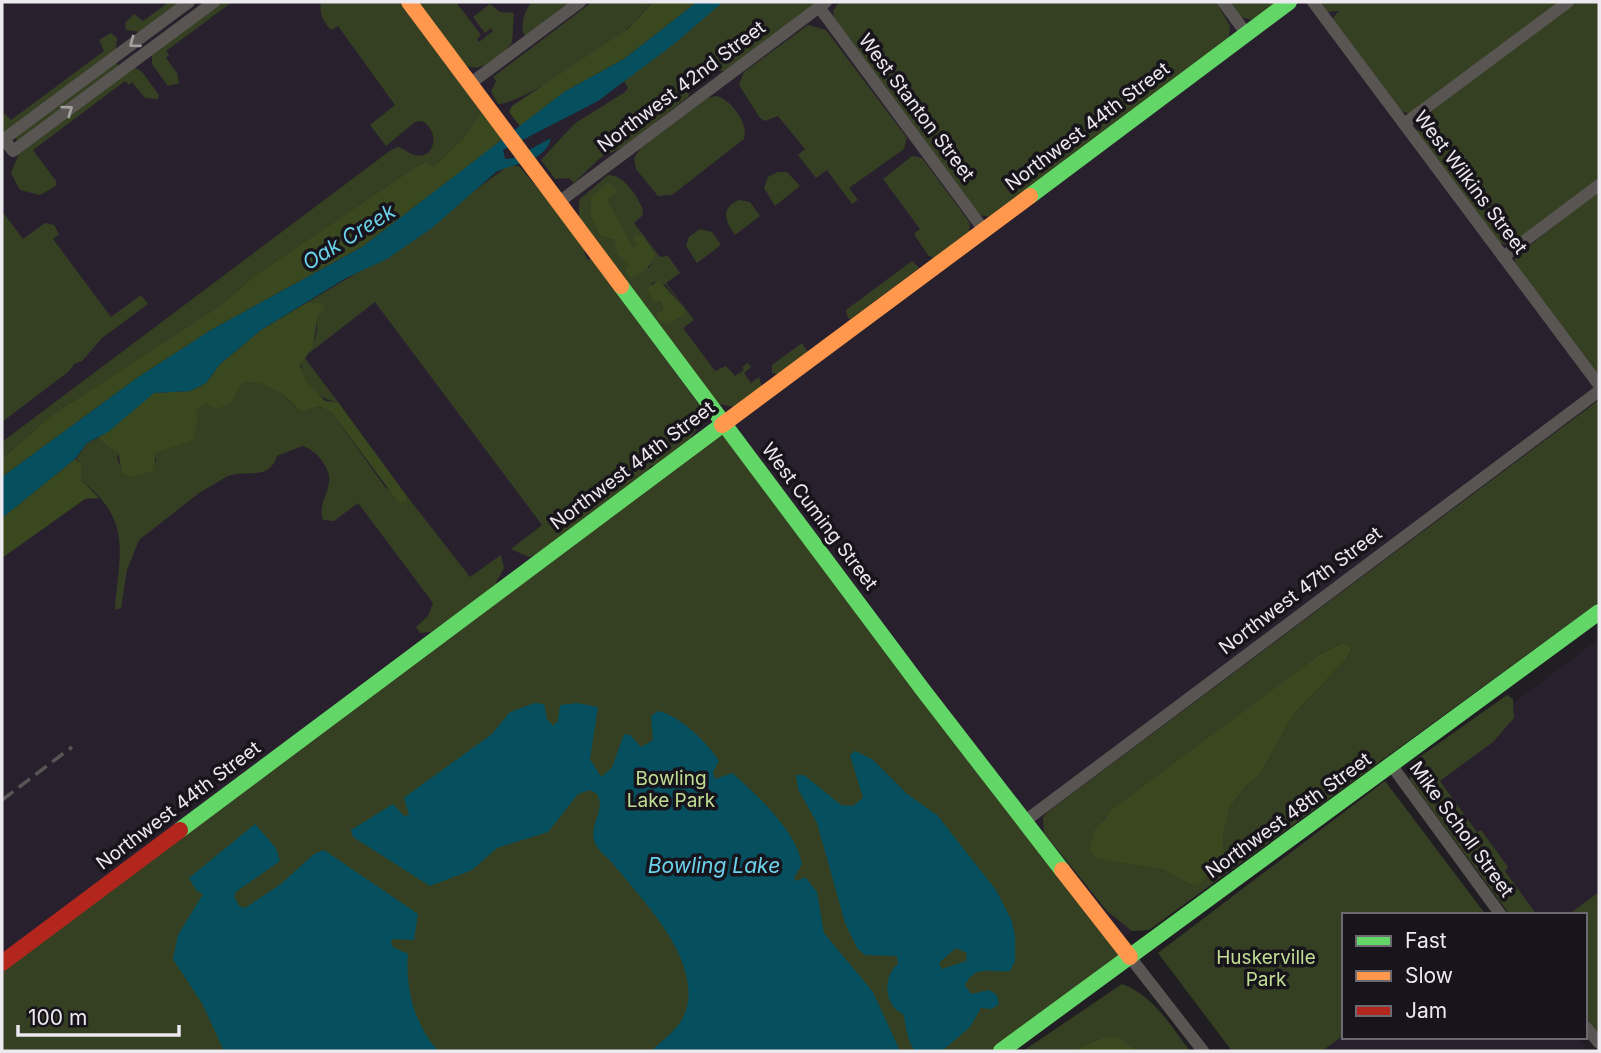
<svg xmlns="http://www.w3.org/2000/svg" width="1601" height="1053" font-family="Inter,sans-serif">
	<rect width="100%" height="100%" fill="#211e23"/>
	<g fill="#28212d">
		<polygon points="2,2 1599,2 1599,588 1093,960 2,1051"/>
		<polygon points="1599,639 1599,1014 1585,915 1523,915 1417,775"/>
		<polygon points="1344,1035 1344,1037 1577,1037 1588,1051 1322,1051"/>
	</g>
	<g fill="#354023" fill-rule="evenodd">
		<polygon points="169,2 182,2 141,32 126,30 125,23 134,14 143,21"/>
		<polygon points="219,2 232,2 166,51 169,55 166,58 177,73 179,83 168,86 152,64 152,55"/>
		<path d="M321 2H401L481 112 463 139 433 167 427 162 417 166 257 274 221 305 52 415 2 459V442L391 150 398 147C404 149 409 153 414 155 435 161 441 131 422 121L415 122 386 146 370 125 395 105 338 26 331 30C323 22 319 13 321 2Z"/>
		<path d="M416 2H456L481 35 477 39 479 42 493 31 491 28 485 33 473 17 490 4 500 12 514 13 512 43C500 56 482 74 464 65Z"/>
		<path d="M532 2H573L528 35H524C520 25 525 9 532 2Z"/>
		<path d="M592 2H653C643 10 637 21 627 29 605 49 521 104 498 104L491 91 496 81 493 77Z"/>
		<polygon points="723,2 818,2 725,71 718,71 689,93 688,97 623,147 600,158 574,183 569,178 555,179 541,160 574,124 625,92 628,88 624,81"/>
		<polygon points="839,2 1216,2 1230,26 1229,38 991,217 980,215 834,18 833,11"/>
		<polygon points="1226,2 1280,2 1251,20 1241,17"/>
		<polygon points="1321,2 1561,2 1409,114 1400,110 1332,19 1339,11 1327,12"/>
		<polygon points="1575,2 1599,2 1599,181 1511,246 1499,243 1416,133 1424,115"/>
		<polygon points="808,25 826,30 907,138 904,149 849,188 858,200 852,204 827,170 816,178 798,155 805,149 778,116 765,121 760,118 739,85 744,72"/>
		<polygon points="111,33 117,38 116,50 2,135 2,115 5,114 11,120 104,51 99,40"/>
		<polygon points="115,61 119,67 19,143 14,136"/>
		<polygon points="136,68 142,72 159,95 158,99 145,98 132,82 129,85 125,81 33,150 56,181 56,186 40,195 20,190 11,173 20,151 130,69"/>
		<path d="M716 96C731 99 749 124 744 139L672 195 658 196 636 169 634 158 641 148 708 98Z"/>
		<polygon points="912,156 922,158 970,223 969,232 935,259 928,255 914,234 920,229 883,179"/>
		<path d="M508 166H519C533 183 575 228 582 245 585 251 584 254 588 260L591 258 700 406C707 430 672 463 650 466L646 474 543 552 529 557 511 549 542 525 375 302 304 357 338 402C320 400 297 383 302 363 303 355 310 351 313 344 319 331 318 315 313 302H308L432 228 459 202Z"/>
		<polygon points="778,172 787,172 800,186 775,206 764,188 768,177"/>
		<path d="M608 175C624 175 637 195 643 210L642 216 634 223 660 257 668 256 680 273 666 283 694 320 683 328 715 371 726 366 735 376 744 370 742 367 748 363 751 367 744 373 751 383 759 377 762 388 735 407 718 404 579 219V200ZM609 196 606 200 633 247 646 239 656 256 649 268 629 265 614 240 600 236 590 216 591 197ZM655 282 666 285 684 308 681 317 668 325 656 314 663 309 651 283Z"/>
		<polygon points="1599,191 1599,375 1515,264 1515,257"/>
		<path d="M739 200 750 202 760 216 735 235C725 221 720 208 739 200Z"/>
		<polygon points="2,211 23,239 45,223 54,225 59,234 53,239 111,317 141,295 148,304 102,338 82,361 74,364 68,372 2,422"/>
		<polygon points="700,229 712,232 721,245 697,263 686,246 689,237"/>
		<polygon points="912,261 919,268 851,319 848,318 846,310"/>
		<polygon points="802,343 809,354 781,375 772,373 772,365"/>
		<path d="M256 381 271 385 302 412 319 406 332 413 385 487 406 502V495L470 577 501 555 504 568 493 588 431 632 420 633 416 627 428 616 433 603 358 503 334 521 323 520C318 506 327 496 329 483 332 468 315 449 302 446L277 456C269 481 249 469 228 476L199 493 139 540 127 570 121 608 115 610C119 552 133 521 81 480L82 465 76 459 87 443 98 438 108 447 119 451 117 458 123 473 131 477 156 461V453L193 439 194 409 206 404 217 410 231 403 244 382Z"/>
		<path d="M1599 400V602L1149 930 1132 931 1108 912 1044 833 1043 817 1049 811ZM1342 643 1352 649 1346 659 1294 714 1259 775 1244 788 1229 809 1223 836 1224 855 1193 886 1162 869 1138 864 1103 819 1319 655Z"/>
		<polygon points="724,422 1130,957 1001,1051 2,1051 2,963"/>
		<polygon points="1507,695 1513,699 1514,718 1493,742 1440,781 1477,832 1481,830 1508,867 1505,871 1537,915 1510,915 1410,780 1411,763"/>
		<polygon points="1385,781 1486,915 1344,915 1344,1035 1322,1051 1232,1051 1158,953"/>
		<polygon points="1599,892 1599,1035 1585,1016 1585,915 1568,915"/>
		<path d="M1122 984C1153 995 1171 1026 1190 1051H1137L1120 1038H1101L1072 1051H1023Z"/>
	</g>
	<g fill="#3a4820">
		<polygon points="653,2 697,2 624,59 564,92 520,126 509,112 512,106 628,29"/>
		<polygon points="481,112 502,140 362,247 211,330 137,378 2,477 2,459 52,415 221,305 257,274 417,166 427,162 433,167 463,139"/>
		<path d="M608 183 616 189 615 193 607 200 633 247 637 244 633 239 636 234 645 238 656 256C649 267 643 275 630 277L625 270 629 265 618 255 614 240 600 236 590 216 591 197Z"/>
		<polygon points="659,280 684,308 685,314 668,325 658,320 656,314 663,309 660,301 654,303 647,289"/>
		<path d="M308 302 322 303 325 310 318 314 313 346 300 366 306 382 325 401 338 402 406 495V502L399 503 332 413 319 406 302 412C283 395 271 381 244 382L231 403 217 410 206 404 195 409 198 417 193 440 156 453 153 471 131 477 122 473 118 451 108 447 98 438 154 393 190 391 206 383 220 364 261 330Z"/>
		<polygon points="75,459 82,465 81,480 99,498 85,499 2,558 2,518"/>
		<polygon points="1342,643 1352,648 1346,659 1294,714 1259,775 1244,788 1229,809 1223,836 1224,855 1203,882 1193,886 1162,869 1098,859 1089,850 1094,831 1113,809 1319,655"/>
		<polygon points="1101,1038 1120,1038 1137,1051 1072,1051"/>
	</g>
	<g fill="#054f5e" fill-rule="evenodd">
		<path d="M697 2H723L674 44 598 101 503 150 505 159 514 158 551 138C545 163 513 163 496 172L432 228 387 259 346 278 261 330 220 364 206 383 190 391 154 393 108 432 87 443 75 459 2 518V477L137 378 211 330 362 247 564 92 624 59Z"/>
		<path d="M535 703 544 704 547 719 553 726 558 721 560 705 577 703 598 707 590 759 601 777 612 768 624 734 630 735 641 747 653 740 651 716 658 711C679 715 708 743 719 761L713 772 715 779 732 773C757 795 796 830 802 864L794 878 797 881 805 877 817 892 824 933 873 992 900 1051H651C662 1041 677 1030 684 1016 706 964 644 902 614 865 609 858 600 853 596 845 586 826 607 812 597 794L590 790 578 794 548 832 497 848 472 870 430 886 353 837 351 830 393 804 404 816 409 815 404 798 409 794 492 734 510 712Z"/>
		<path d="M855 751 872 759 907 794 937 815 996 890 1012 921 1015 936V961L1010 971C994 973 974 964 965 985L971 994 989 990 997 995 999 1004 992 1009 981 1008 970 1027 942 1051H915C906 1039 907 1027 903 1014 883 1005 883 976 898 964L897 956 865 955 857 948 845 923 817 823 798 789 796 775H804L841 805 853 806 863 798 850 755ZM956 948 967 953 966 961 942 969 939 963Z"/>
		<path d="M255 824 276 848 280 861 237 891 234 896 239 906 245 908 281 884 314 854 324 850 418 914 414 940 393 939 391 943 393 947 408 954C405 989 415 1025 438 1051H224L203 1005 173 959 178 935 203 894 196 890 189 878Z"/>
	</g>
	<g fill="none" stroke-linecap="round" stroke-linejoin="round">
		<g stroke="#595552" stroke-width="12">
			<polyline points="189,2 4,139 13,151 214,2"/>
			<polyline points="1223,2 1246,33"/>
			<polyline points="1313,2 1599,385"/>
			<polyline points="819,7 984,230"/>
			<polyline points="471,83 580,2"/>
			<polyline points="1404,124 1568,2"/>
			<polyline points="559,202 826,2"/>
			<polyline points="1503,257 1599,185"/>
			<polyline points="1392,766 1501,915"/>
			<polyline points="1025,821 1599,391"/>
			<polyline points="1130,957 1203,1051"/>
			<polyline points="1585,1026 1599,1043"/>
		</g>
		<g stroke="#63d668" stroke-width="16">
			<polyline points="1030,196 1289,2"/>
			<polyline points="621,286 923,690 1062,870"/>
			<polyline points="180,830 722,425"/>
			<polyline points="1001,1051 1599,612"/>
		</g>
		<g stroke="#ff974d" stroke-width="16">
			<polyline points="409,2 621,286"/>
			<polyline points="722,425 1030,196"/>
			<polyline points="1062,870 1130,957"/>
		</g>
		<polyline stroke="#b3261e" stroke-width="16" points="2,963 180,830"/>
		<polyline stroke="#585555" stroke-width="3.5" stroke-dasharray="14 7" stroke-linecap="butt" points="2,800 72,747"/>
	</g>
	<defs><path id="oneway-chevron" d="M-2-3.5L2.5 0L-2 3.5" fill="none" stroke-width="1.6" stroke-linecap="round" stroke-linejoin="round" transform="scale(1.75)"/></defs>
	<g stroke="#a29fa0">
		<use href="#oneway-chevron" transform="translate(134 43) rotate(143)"/>
		<use href="#oneway-chevron" transform="translate(68 110) rotate(-36)"/>
	</g>
	<g text-anchor="middle" stroke-width="7" stroke-linejoin="round" paint-order="stroke">
		<g font-size="19" fill="#ece9ef" stroke="#18141b">
			<text transform="translate(681 86) rotate(-37)" y="7">Northwest 42nd Street</text>
			<text transform="translate(917 107) rotate(53)" y="7">West Stanton Street</text>
			<text transform="translate(1087 126) rotate(-37)" y="7">Northwest 44th Street</text>
			<text transform="translate(1471 182) rotate(53)" y="7">West Wilkins Street</text>
			<text transform="translate(632 465) rotate(-37)" y="7">Northwest 44th Street</text>
			<text transform="translate(820 516) rotate(53)" y="7">West Cuming Street</text>
			<text transform="translate(1300 590) rotate(-37)" y="7">Northwest 47th Street</text>
			<text transform="translate(178 805) rotate(-37)" y="7">Northwest 44th Street</text>
			<text transform="translate(1288 815) rotate(-36)" y="7">Northwest 48th Street</text>
			<text transform="translate(1462 829) rotate(54)" y="7">Mike Scholl Street</text>
		</g>
		<g font-size="19" fill="#c1df94" stroke="#18141b">
			<text x="671" y="785">Bowling<tspan x="671" dy="22">Lake Park</tspan></text>
			<text x="1266" y="964">Huskerville<tspan x="1266" dy="22">Park</tspan></text>
		</g>
		<g font-size="21" font-style="italic" fill="#6ad2eb" stroke="#18141b">
			<text transform="translate(349 237) rotate(-32)" y="7">Oak Creek</text>
			<text x="714" y="873">Bowling Lake</text>
		</g>
	</g>
	<rect width="1601" height="1053" fill="none" stroke="#ece9ef" stroke-width="7"/>
	<rect x="1342" y="913" width="245" height="126" fill="#18141b" stroke="#6d6970" stroke-width="2"/>
	<rect x="1356" y="936" width="35" height="10" fill="#63d668" stroke="#6d6970" stroke-width="2"/>
	<text x="1405" y="948" font-size="21" fill="#ece9ef">Fast</text>
	<rect x="1356" y="971" width="35" height="10" fill="#ff974d" stroke="#6d6970" stroke-width="2"/>
	<text x="1405" y="983" font-size="21" fill="#ece9ef">Slow</text>
	<rect x="1356" y="1006" width="35" height="10" fill="#b3261e" stroke="#6d6970" stroke-width="2"/>
	<text x="1405" y="1018" font-size="21" fill="#ece9ef">Jam</text>
	<path d="M18 1025v10h161v-10" fill="none" stroke="#ece9ef" stroke-width="3.5"/>
	<text x="28" y="1025" font-size="21" fill="#ece9ef" stroke="#18141b" stroke-width="5" paint-order="stroke">100 m</text>
</svg>
